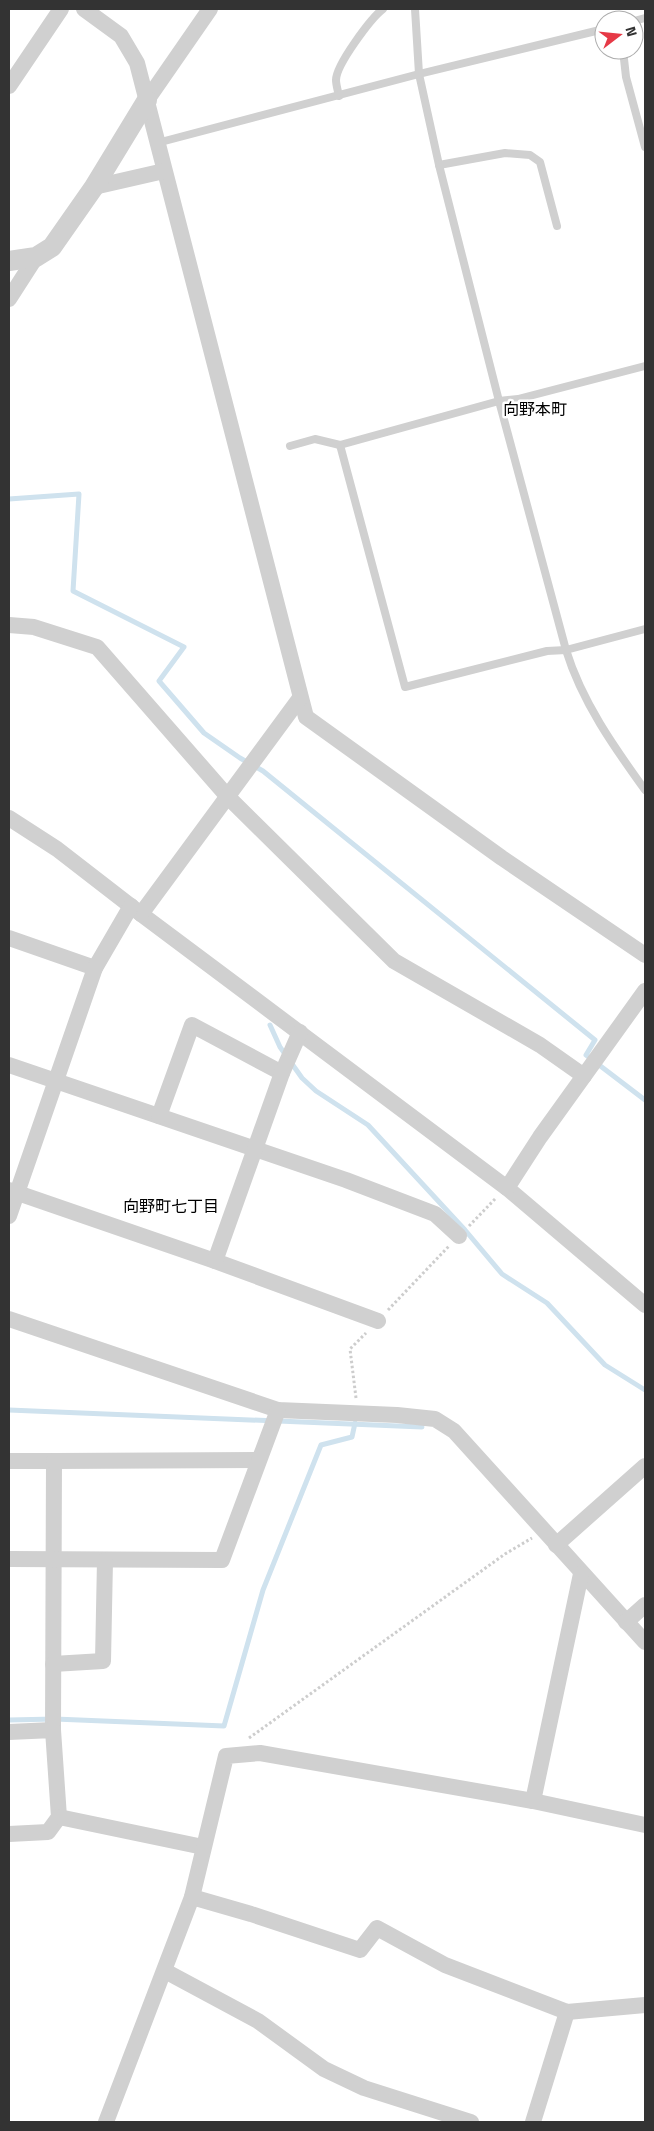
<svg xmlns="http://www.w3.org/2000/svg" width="654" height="2131" font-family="'Titillium Web','Noto Sans JP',sans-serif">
	<rect width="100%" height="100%" fill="#fff"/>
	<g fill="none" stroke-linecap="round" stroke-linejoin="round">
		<g stroke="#cfe2ee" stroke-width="5">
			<polyline points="9,499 79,494 73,591 184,647 159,681 204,733 240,758 263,771 595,1040 586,1055 645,1100"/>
			<polyline points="270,1025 280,1047 302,1078 316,1091 368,1125 465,1230 502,1274 547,1303 605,1365 645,1390"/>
			<polyline points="9,1410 422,1427"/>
			<polyline points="9,1720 55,1719 224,1726 263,1590 321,1445 352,1437 355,1423"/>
		</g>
		<g stroke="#cdcdcd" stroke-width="3" stroke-dasharray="2.5 2.5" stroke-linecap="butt">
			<polyline points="469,1226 496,1198"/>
			<polyline points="388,1310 449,1246"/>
			<polyline points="356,1398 350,1349 366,1333"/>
			<polyline points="249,1738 505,1554 532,1538"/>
		</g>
		<g stroke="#d0d0d0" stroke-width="8">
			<path d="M415 9 419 74 439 165 499 401 566 650C582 702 614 747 645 790"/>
			<polyline points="634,21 645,18"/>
			<polyline points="623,50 626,77 645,147"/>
			<path d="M339 96C338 91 336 85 336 80 336 65 371 18 383 9"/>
			<polyline points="157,143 419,74 604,29"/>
			<polyline points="439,165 505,153 530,155 540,162 557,226"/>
			<polyline points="340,445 405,687 547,651 566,650 645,629"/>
			<polyline points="290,446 315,439 340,445 499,401 518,399 645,366"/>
		</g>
		<g stroke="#d0d0d0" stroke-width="16">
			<polyline points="84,9 121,36 137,63 306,717 502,858 645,955"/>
			<polyline points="9,86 61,9"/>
			<polyline points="147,100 210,9"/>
			<polyline points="94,187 164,171"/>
			<polyline points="9,299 36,257"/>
			<polyline points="9,625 34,627 97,647 228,797 394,961 540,1045 584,1076"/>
			<polyline points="9,818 57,849 141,914 507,1188 645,1305"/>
			<polyline points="141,914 300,698"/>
			<polyline points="9,938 95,968"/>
			<polyline points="9,1065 346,1180 435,1214 459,1236"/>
			<polyline points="159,1116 192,1025 282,1073"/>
			<polyline points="507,1188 540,1137 645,991"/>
			<polyline points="9,1190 215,1261 378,1321"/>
			<polyline points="9,1216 95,968 131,906"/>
			<polyline points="215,1261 282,1073 300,1032"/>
			<polyline points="9,1319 278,1410 397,1415 435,1419 454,1431 645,1642"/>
			<polyline points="9,1461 54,1461 53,1730"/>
			<polyline points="54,1461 258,1460"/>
			<polyline points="556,1545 645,1466"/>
			<polyline points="9,1559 222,1560 278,1410"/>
			<polyline points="626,1622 645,1605"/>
			<polyline points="53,1664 103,1661 105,1560"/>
			<polyline points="9,1732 53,1730 59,1817 48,1832 9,1834"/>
			<polyline points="533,1801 581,1574"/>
			<polyline points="59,1817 203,1847"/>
			<polyline points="192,1897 251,1914 360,1950 377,1928 445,1965 567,2012 645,2005"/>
			<polyline points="165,1971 258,2021 324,2069 364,2088 471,2122"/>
			<polyline points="106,2122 192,1897 226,1756 260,1753 533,1801 645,1825"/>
			<polyline points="533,2122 567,2012"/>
		</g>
		<polyline stroke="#d0d0d0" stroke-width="20" points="9,261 36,257 52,247 94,187 147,100"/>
	</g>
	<g text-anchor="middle" stroke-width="5" stroke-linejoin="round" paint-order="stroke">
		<g font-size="16" fill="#000" stroke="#fff">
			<text x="535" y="415">向野本町</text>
			<text x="171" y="1212">向野町七丁目</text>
		</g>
	</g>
	<rect width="654" height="2131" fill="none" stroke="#333333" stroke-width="20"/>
	<g transform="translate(619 35) rotate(74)"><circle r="24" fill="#ffffff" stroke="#adadad"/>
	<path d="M0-4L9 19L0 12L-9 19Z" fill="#e63946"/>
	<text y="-8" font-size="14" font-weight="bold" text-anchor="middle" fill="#333333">N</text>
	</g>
</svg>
